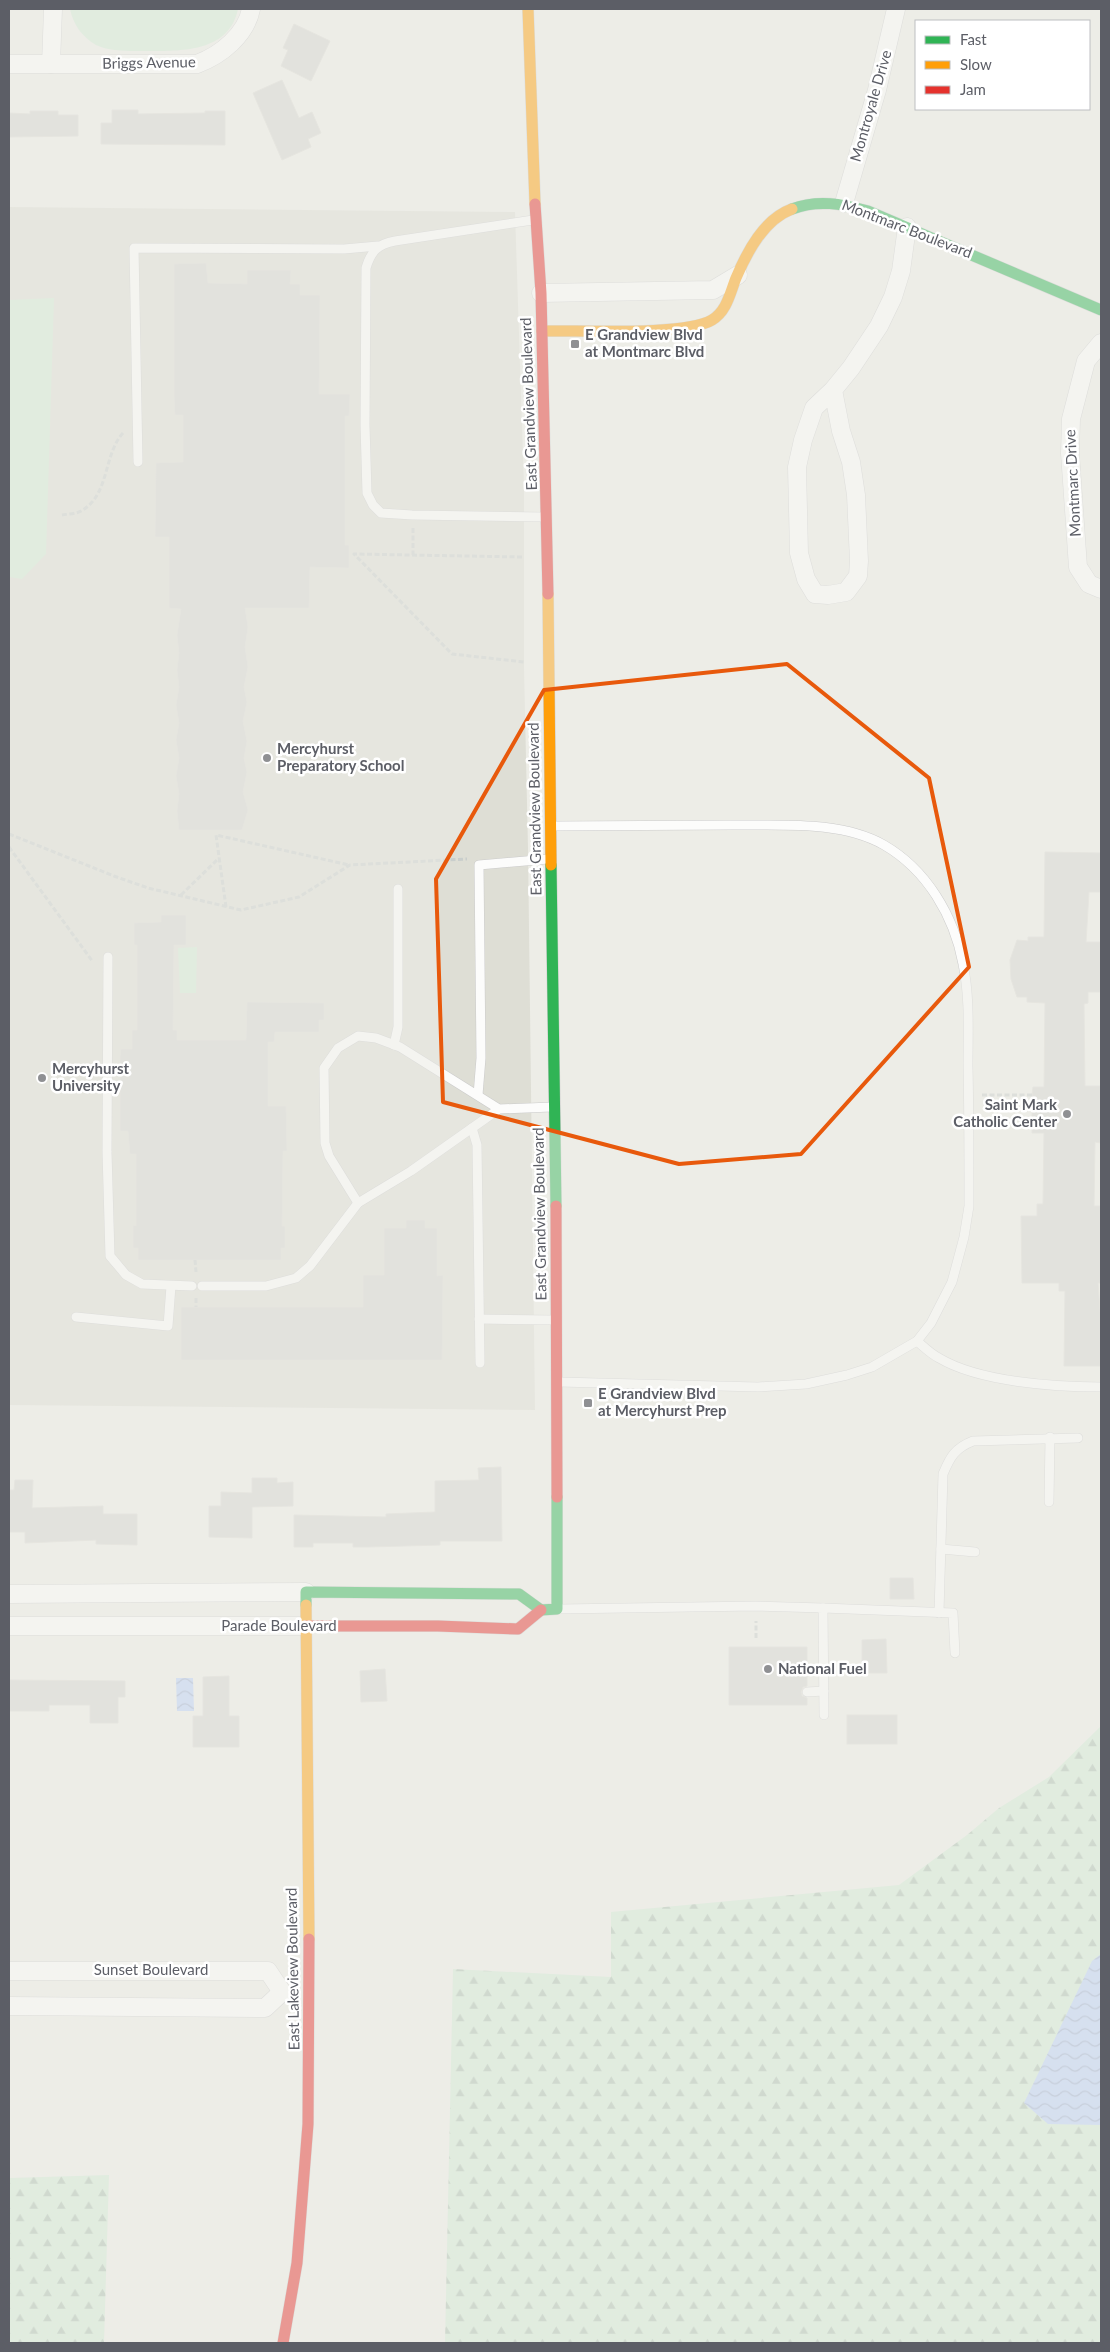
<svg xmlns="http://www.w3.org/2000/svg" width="1110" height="2352" font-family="Lato,sans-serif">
	<defs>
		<pattern id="forest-firs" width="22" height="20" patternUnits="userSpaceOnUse" patternTransform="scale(1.25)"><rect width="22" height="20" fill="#d3ebd6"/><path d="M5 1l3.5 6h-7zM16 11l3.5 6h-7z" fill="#aec2b1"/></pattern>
		<pattern id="water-waves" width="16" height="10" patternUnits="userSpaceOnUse" patternTransform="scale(1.25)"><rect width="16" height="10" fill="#bbd0f8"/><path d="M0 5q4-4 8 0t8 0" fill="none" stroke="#9baccd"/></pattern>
	</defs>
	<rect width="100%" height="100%" fill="#edede7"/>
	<polygon fill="#deded5" points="9,207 515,212 524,487 524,668 528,848 535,1410 9,1405"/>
	<g fill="#d3ebd6">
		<path d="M70 9H238C229 53 180 51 146 51 131 51 110 52 96 45 82 37 73 24 70 9Z"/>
		<polygon points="54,298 46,554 22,579 9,577 9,300"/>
		<polygon points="197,947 196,993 180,993 178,948"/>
	</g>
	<g fill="url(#forest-firs)">
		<polygon points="1101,1726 1101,2343 445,2343 453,1969 611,1977 611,1912 899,1885 967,1835 999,1808 1049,1777"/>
		<polygon points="109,2175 104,2343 9,2343 9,2178"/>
	</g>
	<g fill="url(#water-waves)">
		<polygon points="176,1678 193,1678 194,1711 177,1711"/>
		<polygon points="1101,1954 1101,2125 1048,2124 1024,2103 1092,1961"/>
	</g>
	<g fill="#d4d4d0" stroke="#dddcd6">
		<polygon points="294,24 330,41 311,81 281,66 288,50 283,48"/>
		<polygon points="282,80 299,118 312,112 321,133 308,139 311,147 282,160 253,93"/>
		<polygon points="112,110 138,110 138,114 205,113 205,111 225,111 225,145 101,144 101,123 112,123"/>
		<polygon points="30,111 58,111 58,115 78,115 78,136 9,137 9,113 30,114"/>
		<polygon points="206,263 208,283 247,284 247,270 291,270 290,284 300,284 300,295 320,295 319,394 350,394 349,416 345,416 345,545 349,545 349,568 310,567 309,608 245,608 248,627 245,647 248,667 244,687 247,702 243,721 247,741 244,758 247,772 243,792 248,810 242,830 179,830 177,811 179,794 176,776 179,758 176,740 179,723 176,705 179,687 177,670 179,653 177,635 181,609 169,608 169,537 155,537 156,463 183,462 183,415 175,415 174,396 174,264"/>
		<polygon points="1045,852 1101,853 1101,892 1089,892 1086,942 1101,942 1101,992 1088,992 1088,1003 1084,1004 1085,1086 1101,1086 1101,1143 1095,1142 1094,1206 1101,1206 1101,1283 1098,1283 1101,1323 1101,1366 1064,1366 1065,1291 1059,1291 1059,1283 1022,1283 1021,1216 1037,1216 1037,1204 1043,1204 1044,1133 1032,1133 1032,1095 1033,1087 1044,1087 1045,1003 1027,1002 1027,997 1017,997 1011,979 1010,960 1017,940 1028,941 1028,937 1044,937"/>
		<polygon points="161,915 186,915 186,945 174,945 173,1030 177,1030 177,1040 246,1040 247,1002 324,1003 324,1020 319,1020 319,1032 275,1032 274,1042 268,1042 268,1106 286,1106 287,1151 283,1151 282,1226 285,1226 285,1248 281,1248 281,1260 138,1260 138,1248 133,1248 133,1225 136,1226 136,1154 130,1154 128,1131 120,1131 120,1057 121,1049 132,1049 132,1030 137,1030 137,945 134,945 134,923 161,922"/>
		<polygon points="406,1220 425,1220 425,1228 437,1228 437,1276 443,1275 442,1360 181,1360 181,1307 363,1307 363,1275 384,1275 384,1228 406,1228"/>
		<polygon points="501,1467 502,1541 440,1541 440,1545 368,1547 353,1547 353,1543 313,1543 313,1547 294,1547 294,1515 386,1517 386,1514 435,1512 435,1481 479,1480 478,1468"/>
		<polygon points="252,1478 277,1478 277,1483 293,1482 293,1506 252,1507 252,1538 209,1537 209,1506 221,1506 221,1492 252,1493"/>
		<polygon points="15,1480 33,1480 32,1508 103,1506 103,1514 137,1514 137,1545 96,1544 96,1540 25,1543 25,1532 9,1532 9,1490 14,1490"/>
		<polygon points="890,1578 913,1578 914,1599 890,1599"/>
		<polygon points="886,1639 887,1673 862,1673 862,1640"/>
		<polygon points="729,1647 807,1647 807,1686 803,1687 801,1692 802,1696 807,1698 807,1705 729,1705"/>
		<polygon points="385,1669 387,1701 361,1702 360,1671"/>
		<polygon points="229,1676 229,1716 239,1716 239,1747 193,1747 193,1716 203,1716 203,1677"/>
		<polygon points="9,1680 125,1681 125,1697 118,1697 118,1723 90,1723 90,1705 49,1705 49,1711 9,1711"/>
		<rect x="847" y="1715" width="50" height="29"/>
	</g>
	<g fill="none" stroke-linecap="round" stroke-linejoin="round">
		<defs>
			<g id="lane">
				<path d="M533 220 395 241C378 244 371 251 366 268L365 425 367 493 373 505 381 513 412 515 545 517"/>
				<polyline points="138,462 134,248 344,249 378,246"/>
				<path d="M554 826C613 826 672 825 732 825 780 826 840 820 884 845 927 870 954 916 963 964 970 997 968 1032 968 1066 969 1112 969 1159 969 1206L964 1237 952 1282 931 1323 917 1341 872 1367 847 1375 806 1384 758 1387 559 1382"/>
				<polyline points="108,957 107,1152 110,1256 126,1275 142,1284 192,1286"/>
				<polyline points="394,1045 398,1027 398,889"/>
				<polyline points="478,1095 481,1058 479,865 548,859"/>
				<polyline points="499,1109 411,1171 358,1203 329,1156 325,1143 324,1068 338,1048 358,1036 376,1038 400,1047 499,1109 552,1107"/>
				<polyline points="472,1128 477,1145 480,1363"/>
				<polyline points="202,1286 266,1286 296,1278 310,1266 358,1203"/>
				<polyline points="76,1317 168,1326 171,1286"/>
				<polyline points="479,1319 554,1320"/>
				<path d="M917 1341C924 1347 931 1354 939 1358 979 1382 1055 1387 1101 1387"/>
				<polyline points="1049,1502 1050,1437"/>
				<polyline points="941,1549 975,1552"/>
				<polyline points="823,1608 953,1613 955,1653"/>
				<polyline points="560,1609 756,1606 823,1608 824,1715"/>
				<path d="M939 1613 943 1474C950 1457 955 1448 973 1441L1078 1438"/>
				<polyline points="807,1692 824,1691"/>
			</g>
			<g id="street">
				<path d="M9 64H197C221 55 246 35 251 9"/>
				<polyline points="51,64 53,9"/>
				<polyline points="844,203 877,90 896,9"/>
				<polyline points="541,293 713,290 738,275"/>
				<polyline points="1101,343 1086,361 1071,419 1070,453 1078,567 1089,584 1101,589"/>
				<polyline points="833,390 841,431 851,462 856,495 859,561 858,576 846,592 828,595 815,594 806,579 799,553 797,467 803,440 814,408 833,390 851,368 879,326 893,297 901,271 907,227"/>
				<polyline points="9,1594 306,1592"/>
				<polyline points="9,1626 305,1626"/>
				<polyline points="9,1971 268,1971 282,1992 265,2008 9,2006"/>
			</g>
			<g id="fast">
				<path d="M792 209C818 199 842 204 868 211L1101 310"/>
				<polyline points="551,865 556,1206"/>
				<polyline points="306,1605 306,1592 519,1594 541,1610 557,1609 557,1497"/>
			</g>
			<g id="slow">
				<polyline points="528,9 535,204"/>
				<path d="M542 331C577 330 686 336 712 320 727 311 730 293 736 278 747 252 764 219 792 209"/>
				<polyline points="548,594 551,865"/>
				<polyline points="306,1605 309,1939"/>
			</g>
			<g id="jam">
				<polyline points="535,204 541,293 548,594"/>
				<polyline points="556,1206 557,1497"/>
				<polyline points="305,1626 438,1626 518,1629 541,1610"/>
				<polyline points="283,2343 297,2263 308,2124 309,1939"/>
			</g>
		</defs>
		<use href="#lane" stroke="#cbcbcb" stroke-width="10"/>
		<use href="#street" stroke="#cbcbcb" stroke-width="19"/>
		<use href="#fast" stroke="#cacbcb" stroke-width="12"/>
		<use href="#slow" stroke="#cacbcb" stroke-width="12"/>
		<use href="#jam" stroke="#cacbcb" stroke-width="12"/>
		<g stroke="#c9cecc" stroke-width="3" stroke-dasharray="5 2.5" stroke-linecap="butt">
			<path d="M62 515C68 514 76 514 81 511 110 495 103 455 123 433"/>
			<polyline points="413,528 413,555"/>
			<polyline points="522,557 354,554 452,654 524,662"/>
			<polyline points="9,834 114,876 148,888 241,910 299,897 350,865 467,859"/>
			<polyline points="9,847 93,962"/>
			<polyline points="181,895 219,858"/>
			<polyline points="226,907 216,835 349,865"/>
			<polyline points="982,1095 1032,1095"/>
			<polyline points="195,1260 196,1272"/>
			<polyline points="196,1298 196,1307"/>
			<polyline points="756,1638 756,1621"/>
		</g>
		<use href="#lane" stroke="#fcfcfb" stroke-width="9"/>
		<use href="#street" stroke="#fcfcfb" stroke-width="18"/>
		<use href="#fast" stroke="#30b455" stroke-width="11"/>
		<use href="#slow" stroke="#ff9f0a" stroke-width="11"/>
		<use href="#jam" stroke="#e5322d" stroke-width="11"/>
	</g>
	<path d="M0 0H1110V2352H0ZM787 664 929 778 969 967 801 1154 679 1164 443 1102 436 879 544 690Z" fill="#edede7" fill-opacity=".55" fill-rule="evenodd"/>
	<path fill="none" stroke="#e8590c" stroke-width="4" stroke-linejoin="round" d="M787 664 929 778 969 967 801 1154 679 1164 443 1102 436 879 544 690Z"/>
	<g fill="#8f9093" stroke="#fff" stroke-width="2">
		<rect x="570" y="339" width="10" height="10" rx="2.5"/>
		<circle cx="267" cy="758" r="5"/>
		<circle cx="42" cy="1078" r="5"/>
		<circle cx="1067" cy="1114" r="5"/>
		<rect x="583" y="1398" width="10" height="10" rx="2.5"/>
		<circle cx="768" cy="1669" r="5"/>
	</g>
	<g text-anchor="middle" stroke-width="5" stroke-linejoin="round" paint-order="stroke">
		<g font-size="15" fill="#5c5e66" stroke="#fff">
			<text transform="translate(149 63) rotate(-1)" y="5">Briggs Avenue</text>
			<text transform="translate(871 106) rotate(-74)" y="5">Montroyale Drive</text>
			<text transform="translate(907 229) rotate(21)" y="5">Montmarc Boulevard</text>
			<text transform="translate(529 404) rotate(-92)" y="5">East Grandview Boulevard</text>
			<text transform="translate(1073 483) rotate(-93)" y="5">Montmarc Drive</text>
			<text transform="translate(535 809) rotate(-91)" y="5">East Grandview Boulevard</text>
			<text transform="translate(540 1214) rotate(-91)" y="5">East Grandview Boulevard</text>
			<text x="279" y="1631">Parade Boulevard</text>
			<text transform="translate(293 1969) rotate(-91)" y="5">East Lakeview Boulevard</text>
			<text x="151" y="1975">Sunset Boulevard</text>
		</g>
		<g font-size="15" font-weight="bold" fill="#5c5e66" stroke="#fff" text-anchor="start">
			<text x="585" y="340">E Grandview Blvd<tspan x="585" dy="17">at Montmarc Blvd</tspan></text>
			<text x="277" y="754">Mercyhurst<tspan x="277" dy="17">Preparatory School</tspan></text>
			<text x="52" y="1074">Mercyhurst<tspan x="52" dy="17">University</tspan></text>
			<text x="1057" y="1110" text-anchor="end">Saint Mark<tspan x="1057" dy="17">Catholic Center</tspan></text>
			<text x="598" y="1399">E Grandview Blvd<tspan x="598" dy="17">at Mercyhurst Prep</tspan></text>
			<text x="778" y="1674">National Fuel</text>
		</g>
	</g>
	<rect width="1110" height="2352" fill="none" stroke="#5c5e66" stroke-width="20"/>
	<rect x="915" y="20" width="175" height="90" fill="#ffffff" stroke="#bebfc2"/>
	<rect x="925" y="36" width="25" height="8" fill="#30b455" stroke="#bebfc2"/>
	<text x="960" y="45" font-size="15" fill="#5c5e66">Fast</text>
	<rect x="925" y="61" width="25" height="8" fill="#ff9f0a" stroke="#bebfc2"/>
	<text x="960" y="70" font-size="15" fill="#5c5e66">Slow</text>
	<rect x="925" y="86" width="25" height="8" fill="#e5322d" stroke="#bebfc2"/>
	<text x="960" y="95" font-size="15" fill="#5c5e66">Jam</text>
</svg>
